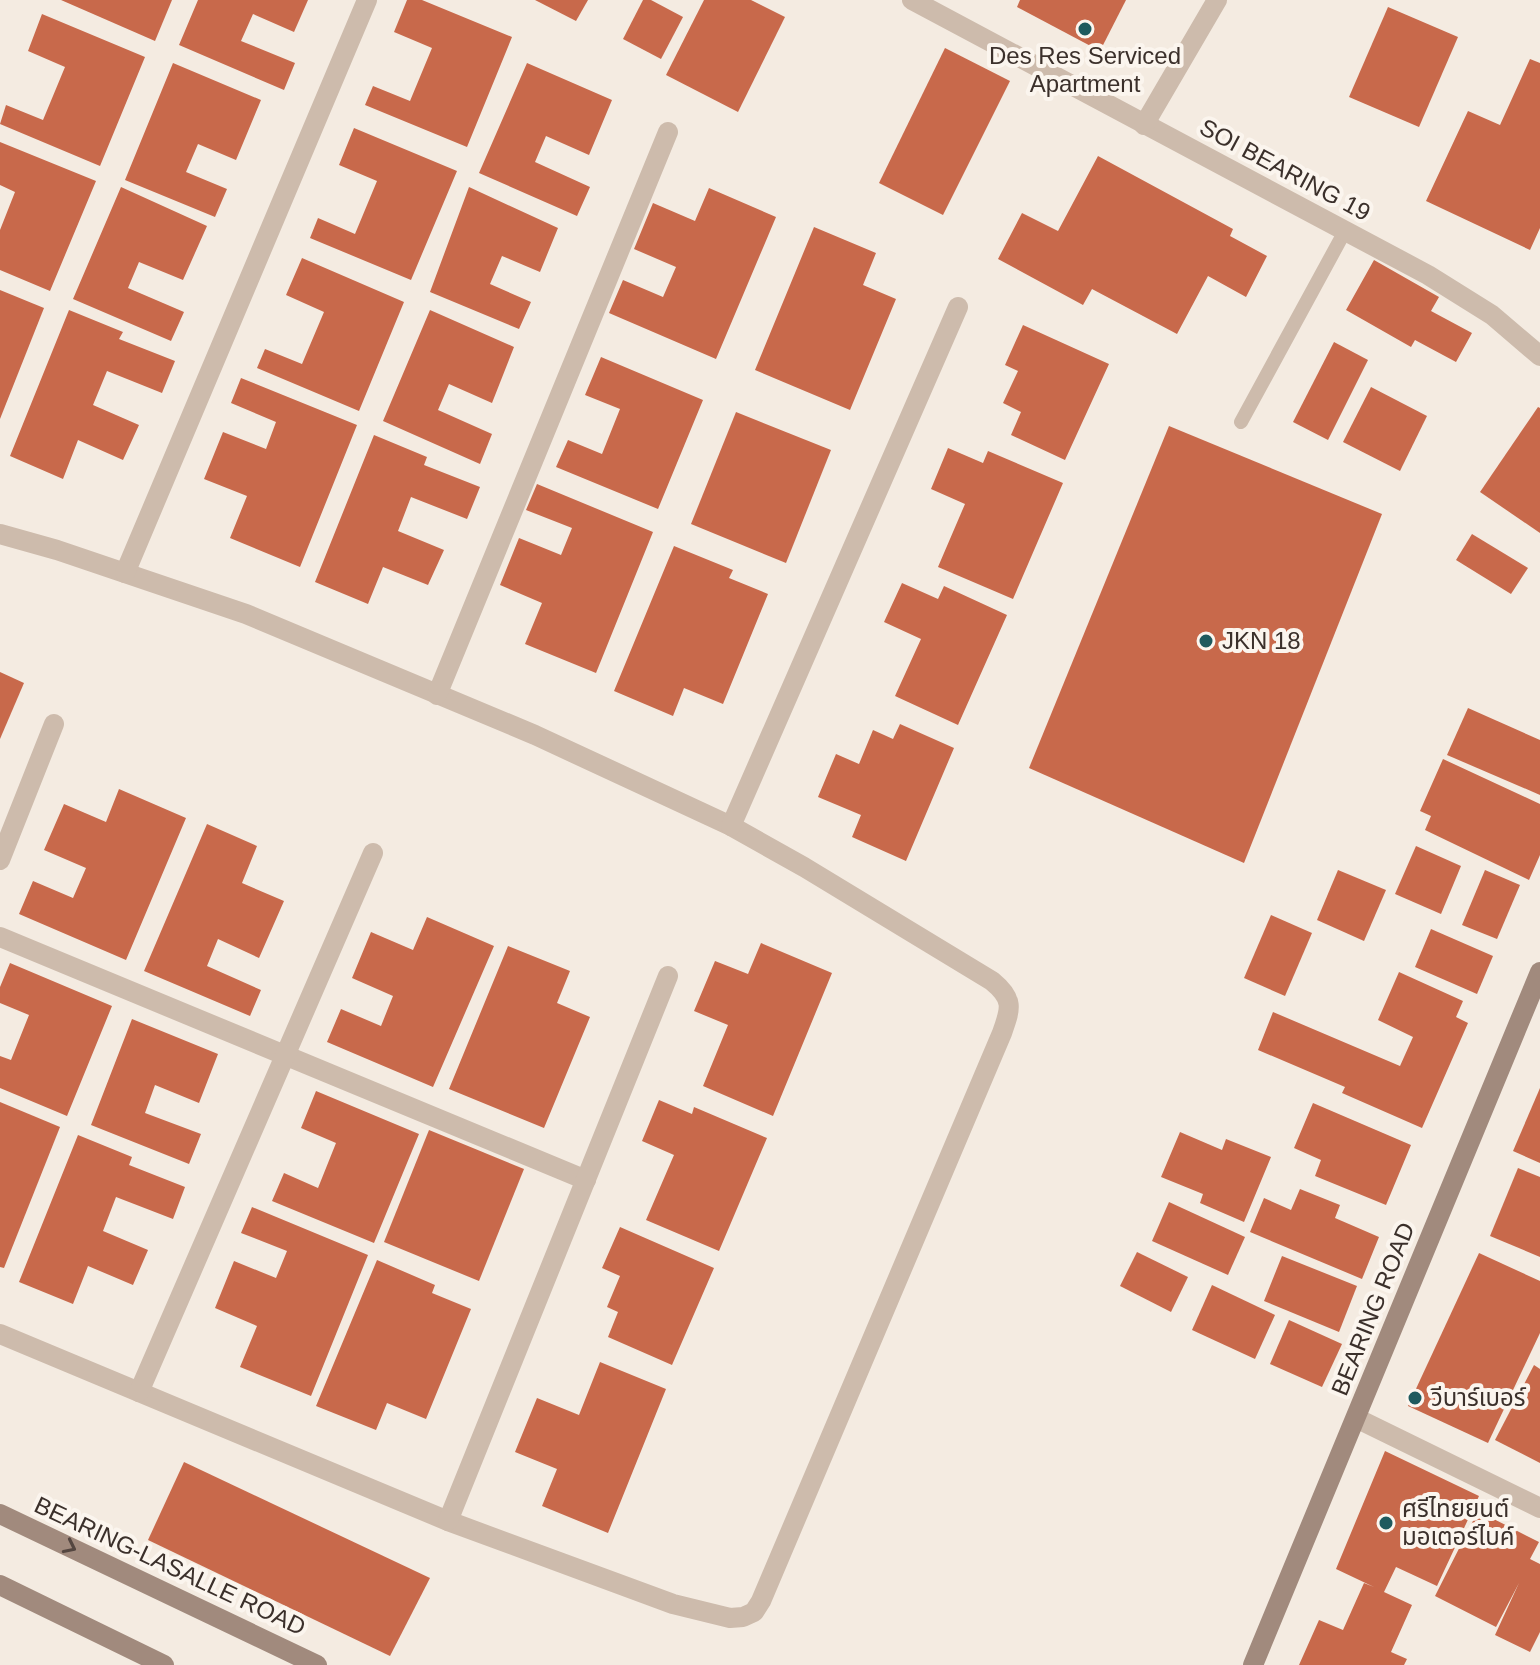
<svg xmlns="http://www.w3.org/2000/svg" width="1540" height="1665" font-family="Arial,'Noto Sans Thai',sans-serif">
	<rect width="100%" height="100%" fill="#f4ebe1"/>
	<g fill="#c8694b">
		<polygon points="61,0 172,0 155,41"/>
		<polygon points="198,0 308,0 294,32 253,14 241,41 295,63 284,90 179,45"/>
		<polygon points="407,0 422,0 512,37 467,147 365,105 373,86 410,101 432,48 394,32"/>
		<polygon points="535,0 588,0 576,21"/>
		<polygon points="643,0 651,0 683,17 661,59 623,39"/>
		<polygon points="704,0 751,0 785,17 738,112 666,75"/>
		<polygon points="1020,0 1126,0 1100,51 1017,7"/>
		<polygon points="1388,7 1458,37 1419,127 1349,97"/>
		<polygon points="42,14 145,57 100,166 0,124 6,105 43,120 65,67 28,51"/>
		<polygon points="945,48 1010,81 943,215 879,183"/>
		<polygon points="1530,59 1540,63 1540,228 1530,250 1426,201 1468,111 1500,125"/>
		<polygon points="173,63 261,100 236,160 198,144 186,172 227,189 215,217 125,180"/>
		<polygon points="527,63 612,100 589,155 546,136 535,162 590,187 577,216 479,173"/>
		<polygon points="354,128 457,171 411,280 310,238 318,218 355,234 377,181 339,165"/>
		<polygon points="0,142 96,181 50,291 0,270 0,230 15,192 0,185"/>
		<polygon points="1098,156 1233,229 1230,236 1267,256 1246,297 1208,276 1177,334 1092,289 1083,305 998,259 1022,213 1058,231"/>
		<polygon points="121,187 207,226 183,280 139,262 128,288 184,312 171,341 73,299"/>
		<polygon points="469,187 558,228 540,272 502,256 490,284 531,302 519,329 430,292"/>
		<polygon points="709,188 776,217 716,359 609,313 623,280 663,297 676,267 634,249 653,203 695,221"/>
		<polygon points="814,227 876,253 863,285 896,299 850,410 755,370"/>
		<polygon points="302,258 404,302 359,411 257,368 265,349 302,364 324,312 286,295"/>
		<polygon points="1374,260 1439,297 1431,311 1472,333 1456,362 1415,340 1411,347 1346,310"/>
		<polygon points="0,290 44,308 0,419"/>
		<polygon points="69,310 123,332 119,339 175,361 162,393 107,371 93,405 139,425 123,460 78,440 63,479 10,456"/>
		<polygon points="430,310 514,347 492,403 449,384 438,410 492,434 480,464 383,421"/>
		<polygon points="1023,325 1109,364 1065,460 1011,435 1021,412 1003,403 1018,371 1005,365"/>
		<polygon points="1334,342 1368,360 1328,440 1293,422"/>
		<polygon points="601,357 703,400 658,509 556,467 568,440 602,454 620,409 585,395"/>
		<polygon points="241,378 357,425 300,567 230,538 247,496 204,479 223,432 266,449 276,422 231,403"/>
		<polygon points="1371,387 1427,416 1400,471 1343,442"/>
		<polygon points="1538,407 1540,408 1540,533 1480,492"/>
		<polygon points="736,412 831,450 786,563 691,524"/>
		<polygon points="1169,426 1382,514 1244,863 1029,768"/>
		<polygon points="374,435 427,457 424,465 480,487 467,519 411,497 398,531 444,550 428,585 383,567 368,604 315,582"/>
		<polygon points="948,448 983,463 988,451 1063,483 1013,599 938,567 965,504 931,489"/>
		<polygon points="537,484 653,532 596,673 525,644 542,603 500,585 519,538 561,555 572,528 526,510"/>
		<polygon points="1472,534 1528,568 1511,594 1456,560"/>
		<polygon points="674,546 733,570 729,578 768,594 723,704 684,688 673,716 614,691"/>
		<polygon points="902,583 938,599 944,586 1007,615 958,725 895,696 921,639 884,622"/>
		<polygon points="0,672 24,683 0,739"/>
		<polygon points="1468,708 1540,740 1540,795 1447,755"/>
		<polygon points="900,724 954,748 906,861 852,837 861,815 818,797 836,754 859,764 873,730 893,739"/>
		<polygon points="1443,759 1540,804 1540,855 1529,880 1425,830 1431,816 1420,811"/>
		<polygon points="119,789 186,818 126,960 19,914 33,881 73,898 86,868 44,850 64,804 106,822"/>
		<polygon points="207,824 257,846 242,883 284,901 259,958 218,939 207,966 261,990 250,1016 144,971"/>
		<polygon points="1416,846 1461,866 1441,914 1395,894"/>
		<polygon points="1338,870 1386,890 1364,941 1317,920"/>
		<polygon points="1485,870 1520,885 1497,939 1462,925"/>
		<polygon points="1271,915 1312,933 1285,996 1244,978"/>
		<polygon points="427,917 494,946 433,1087 327,1042 341,1009 381,1026 393,996 352,978 371,932 413,950"/>
		<polygon points="1431,929 1493,956 1477,994 1415,967"/>
		<polygon points="761,943 832,973 773,1116 703,1086 728,1025 694,1011 715,961 748,974"/>
		<polygon points="508,946 570,971 557,1003 590,1017 544,1128 449,1089"/>
		<polygon points="10,963 112,1006 67,1116 0,1088 0,1056 11,1060 29,1015 0,1003 0,987"/>
		<polygon points="1399,972 1463,1001 1456,1017 1468,1023 1422,1128 1342,1093 1345,1087 1258,1050 1273,1012 1400,1066 1413,1037 1378,1020"/>
		<polygon points="132,1019 218,1054 199,1103 155,1085 145,1113 201,1134 189,1164 91,1125"/>
		<polygon points="1540,1088 1540,1163 1513,1151"/>
		<polygon points="316,1091 419,1134 374,1243 272,1201 284,1173 318,1188 336,1143 301,1128"/>
		<polygon points="659,1100 692,1114 694,1107 767,1138 719,1251 646,1220 674,1155 642,1141"/>
		<polygon points="0,1102 60,1127 4,1268 0,1267"/>
		<polygon points="1313,1103 1411,1145 1386,1205 1315,1176 1321,1160 1294,1148"/>
		<polygon points="429,1130 524,1169 479,1281 384,1242"/>
		<polygon points="1180,1132 1222,1150 1226,1139 1271,1157 1244,1222 1200,1203 1203,1194 1161,1177"/>
		<polygon points="78,1135 132,1157 129,1165 185,1187 173,1219 116,1197 103,1231 148,1250 133,1285 88,1266 73,1304 19,1282"/>
		<polygon points="1518,1168 1540,1177 1540,1257 1490,1236"/>
		<polygon points="1300,1189 1340,1205 1335,1218 1379,1237 1362,1279 1250,1232 1264,1198 1291,1210"/>
		<polygon points="1169,1202 1245,1237 1228,1275 1152,1241"/>
		<polygon points="252,1207 368,1255 311,1396 240,1367 257,1326 215,1308 234,1261 276,1278 287,1251 241,1233"/>
		<polygon points="620,1227 714,1268 672,1365 608,1337 618,1312 607,1307 620,1276 602,1268"/>
		<polygon points="1137,1252 1188,1277 1171,1312 1120,1286"/>
		<polygon points="1479,1253 1540,1281 1540,1333 1488,1443 1408,1406"/>
		<polygon points="1282,1256 1357,1286 1339,1332 1264,1301"/>
		<polygon points="377,1260 435,1285 432,1293 471,1309 426,1419 387,1403 376,1430 316,1406"/>
		<polygon points="1212,1285 1275,1315 1255,1359 1192,1330"/>
		<polygon points="1289,1320 1342,1344 1322,1387 1270,1364"/>
		<polygon points="600,1362 666,1389 608,1533 542,1506 557,1469 515,1452 537,1398 579,1415"/>
		<polygon points="1534,1365 1540,1369 1540,1463 1495,1440"/>
		<polygon points="1385,1451 1479,1496 1437,1586 1396,1567 1384,1592 1412,1605 1391,1652 1407,1659 1404,1665 1299,1665 1319,1620 1343,1630 1364,1583 1374,1587 1336,1569"/>
		<polygon points="184,1462 430,1578 390,1656 148,1540"/>
		<polygon points="1478,1511 1539,1542 1530,1559 1540,1564 1540,1632 1530,1652 1495,1635 1519,1583 1496,1627 1435,1596"/>
	</g>
	<g fill="none" stroke-linecap="round" stroke-linejoin="round">
		<polyline stroke="#cdbbac" stroke-width="14" points="1241,422 1345,231"/>
		<g stroke="#cdbbac" stroke-width="20">
			<polyline points="912,0 1428,275 1492,315 1540,356"/>
			<polyline points="1144,125 1217,0"/>
			<path d="M0 534 57 550 246 614 535 735 731 826 804 867 992 981C1014 999 1011 1008 1002 1033L761 1601 754 1612 743 1617 730 1618 673 1604 448 1521 0 1334"/>
			<polyline points="125,573 367,0"/>
			<polyline points="437,695 668,132"/>
			<polyline points="731,826 958,307"/>
			<polyline points="0,860 54,724"/>
			<polyline points="0,937 586,1180"/>
			<polyline points="139,1392 373,853"/>
			<polyline points="1356,1418 1540,1508"/>
			<polyline points="448,1521 668,976"/>
		</g>
		<g stroke="#a18a7d" stroke-width="20">
			<polyline points="0,1514 317,1665"/>
			<polyline points="0,1585 164,1665"/>
			<polyline points="1253,1665 1540,972"/>
		</g>
	</g>
	<defs><path id="oneway-chevron" d="M-2-3.5L2.5 0L-2 3.5" fill="none" stroke-width="1.6" stroke-linecap="round" stroke-linejoin="round" transform="scale(2)"/></defs>
	<use stroke="#544640" href="#oneway-chevron" transform="translate(70 1547) rotate(26)"/>
	<g fill="#1f5a5e" stroke="#fbf5ee" stroke-width="3">
		<circle cx="1085" cy="29" r="8"/>
		<circle cx="1206" cy="641" r="8"/>
		<circle cx="1415" cy="1398" r="8"/>
		<circle cx="1386" cy="1523" r="8"/>
	</g>
	<g text-anchor="middle" stroke-width="8" stroke-linejoin="round" paint-order="stroke">
		<g font-size="24" fill="#3b302b" stroke="#fbf5ee" text-anchor="start">
			<text x="1085" y="64" text-anchor="middle">Des Res Serviced<tspan x="1085" dy="28">Apartment</tspan></text>
			<text x="1222" y="649">JKN 18</text>
			<text x="1431" y="1406">วีบาร์เบอร์</text>
			<text x="1402" y="1517">ศรีไทยยนต์<tspan x="1402" dy="28">มอเตอร์ไบค์</tspan></text>
		</g>
		<g font-size="24" fill="#3b302b" stroke="#fbf5ee">
			<text transform="translate(1285 170) rotate(28)" y="8">SOI BEARING 19</text>
			<text transform="translate(1373 1309) rotate(-68)" y="8">BEARING ROAD</text>
			<text transform="translate(170 1566) rotate(25)" y="8">BEARING-LASALLE ROAD</text>
		</g>
	</g>
</svg>
